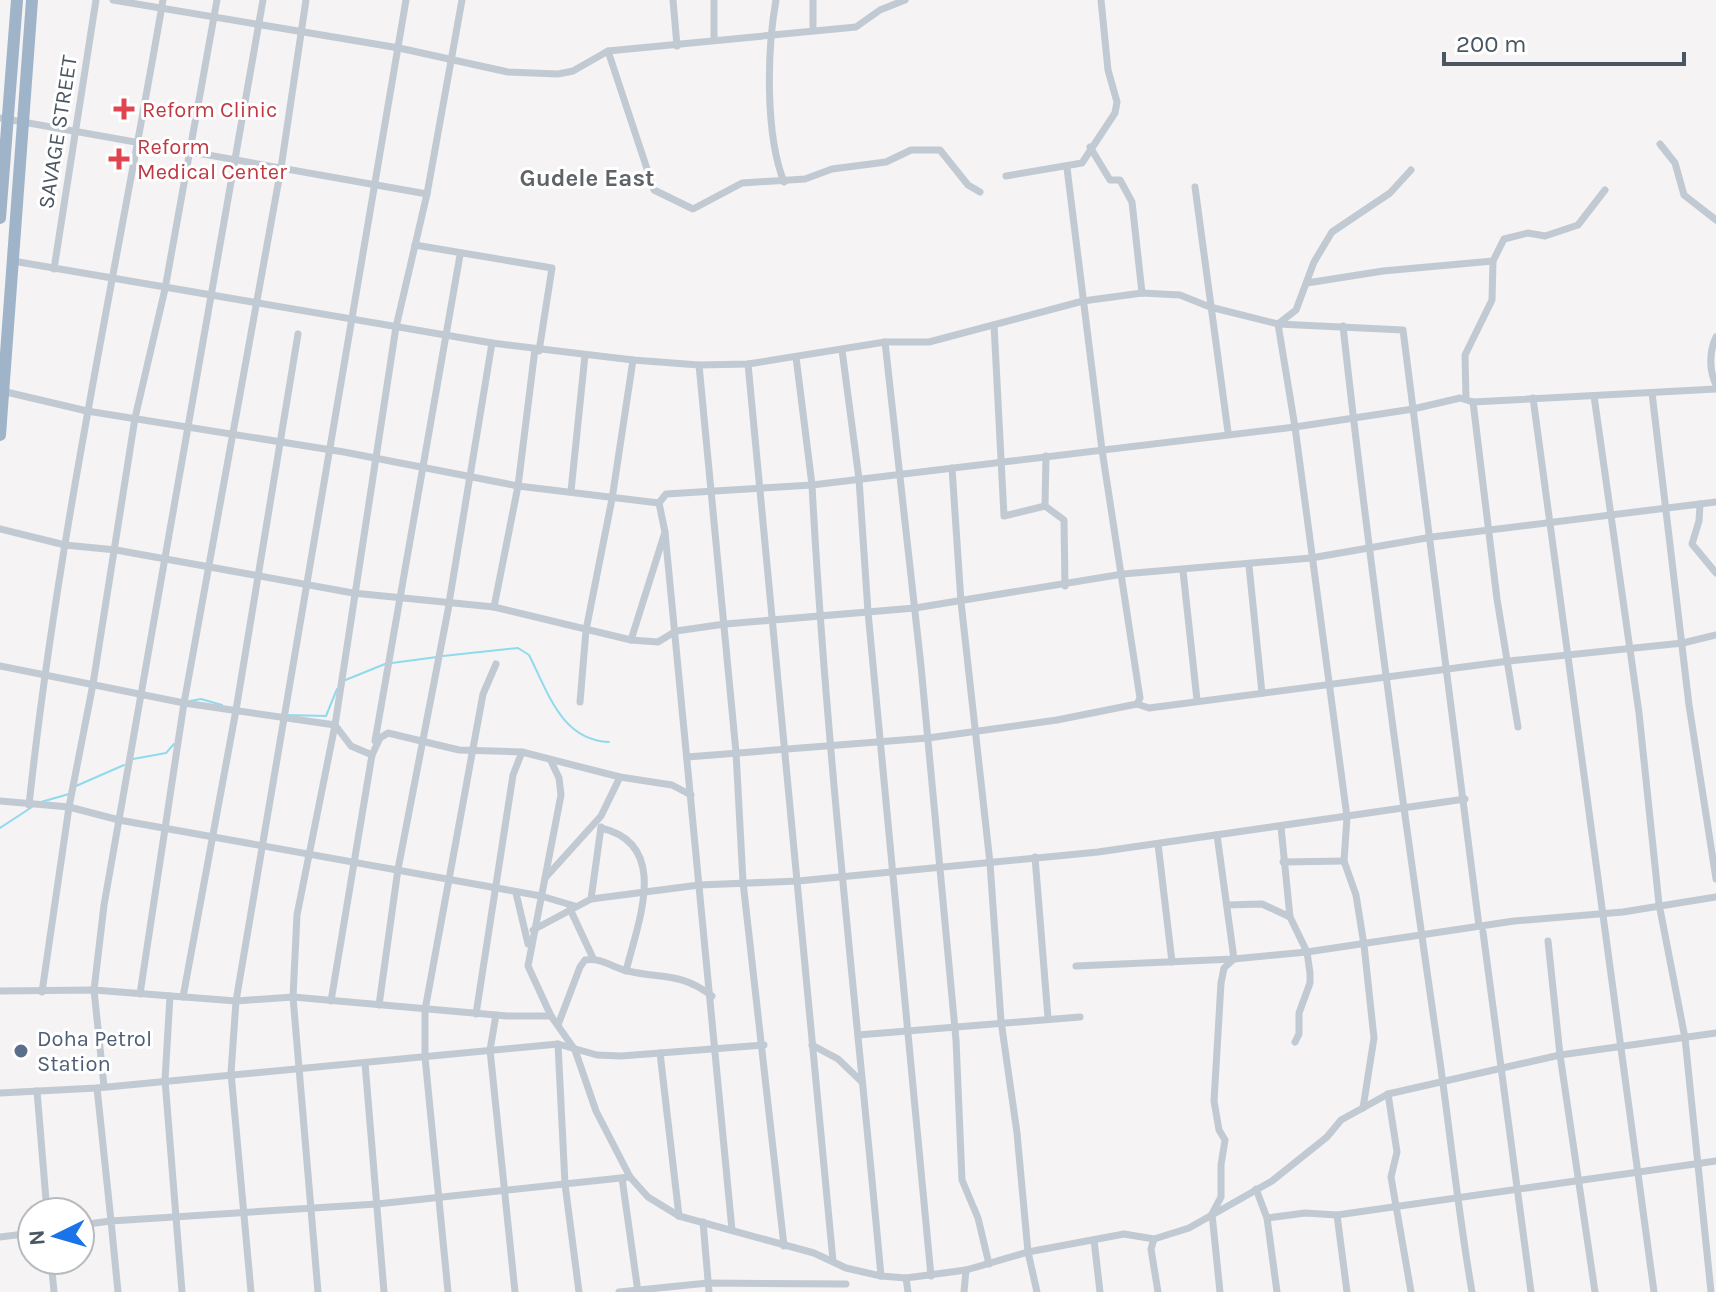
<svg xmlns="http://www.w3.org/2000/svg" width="1716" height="1292" font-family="Karla,sans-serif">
	<rect width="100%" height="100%" fill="#f5f3f3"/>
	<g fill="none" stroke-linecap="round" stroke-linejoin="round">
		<g stroke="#90daee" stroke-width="2">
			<path d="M443 656 518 648 529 655C548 692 561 740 609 742"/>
			<polyline points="392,663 437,657"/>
			<polyline points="343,681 385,664"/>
			<polyline points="190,701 201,699 222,705"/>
			<polyline points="287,715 326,716 337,689"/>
			<polyline points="133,759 166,753 174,744"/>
			<polyline points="76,786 124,765"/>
			<polyline points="41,802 69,794"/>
			<polyline points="0,828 32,807"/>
		</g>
		<g stroke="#c1cad2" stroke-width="7">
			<polyline points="113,0 399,48 508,72 558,74 573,71 608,51 856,27 880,10 905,0"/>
			<polyline points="673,0 677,46"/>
			<polyline points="714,0 714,39"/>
			<path d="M776 0C767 50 765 134 784 182"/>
			<polyline points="813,0 813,28"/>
			<polyline points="608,51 654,190 693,209 742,183 805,179 832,169 886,162 911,150 940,150 968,185 980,192"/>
			<polyline points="0,118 427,194"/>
			<polyline points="1660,144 1675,163 1684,195 1716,220"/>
			<polyline points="1090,147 1110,180 1120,180 1132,202 1142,293"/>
			<polyline points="1006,176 1082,163 1115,113 1117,102 1108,70 1101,0"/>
			<polyline points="1195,187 1228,432"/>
			<polyline points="415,245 552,268 539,351"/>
			<polyline points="13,261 492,343"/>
			<polyline points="54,269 96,0"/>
			<polyline points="1307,283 1383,271 1493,261"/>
			<polyline points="994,325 1004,516 1045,506"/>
			<path d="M1343 326C1369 563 1402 799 1436 1034 1449 1120 1457 1206 1472 1292"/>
			<path d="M1716 337C1709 352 1709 370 1716 385"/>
			<polyline points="885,342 921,666 956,1040 962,1180 978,1218 989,1264"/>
			<polyline points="842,350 859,479 868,612 931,1276"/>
			<polyline points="748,364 833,1261"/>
			<polyline points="699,365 736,752 743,882 784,1246"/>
			<polyline points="2,391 87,411 344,452 518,486 659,503 666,494 812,485 796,357"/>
			<polyline points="1652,393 1689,705 1716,879"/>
			<polyline points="1594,396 1639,713 1659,904 1685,1038 1711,1292"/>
			<polyline points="1533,398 1654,1292"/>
			<polyline points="1466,399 1465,355 1492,300 1493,261 1504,239 1528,233 1545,236 1578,225 1605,190"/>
			<polyline points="1473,402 1497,599 1518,727"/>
			<polyline points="1046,456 1045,506 1064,520 1065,586"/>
			<polyline points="952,468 961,602 990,863 1001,1021 1017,1133 1028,1252 1037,1292"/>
			<polyline points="571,491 585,355"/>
			<polyline points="1700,504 1699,521 1692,544 1716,573"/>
			<polyline points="0,529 65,545 116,550 353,593 494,607 631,640 658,642 676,631 725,624 915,608 1123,574 1311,558 1432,537 1716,502"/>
			<polyline points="665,532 732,1230"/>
			<polyline points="1249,566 1262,693"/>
			<polyline points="1183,571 1197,700"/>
			<polyline points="449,603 492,343 633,360 699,365 748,364 885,342 929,342 1083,301 1142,293 1180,295 1210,307 1278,324 1403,330 1479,926"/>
			<polyline points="494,607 518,486 535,349"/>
			<polyline points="631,640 665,532 659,503"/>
			<polyline points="0,666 184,703 335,725 351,746 372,755"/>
			<polyline points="580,702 586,630 612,499 633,360"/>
			<polyline points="1137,704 1149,708 1509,661 1683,643 1716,635"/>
			<polyline points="375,741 460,255"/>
			<polyline points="687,757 928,738 1057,720 1137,704 1140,698 1102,450 1067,168"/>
			<polyline points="551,761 559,778 561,795 528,966 551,1016 575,1050 596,1111 630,1177 648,1197 679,1216 814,1253 846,1268 881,1276 906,1278 966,1270 1028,1252 1124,1234 1154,1239 1189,1228 1272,1181 1327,1137 1341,1120 1388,1094 1560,1055 1716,1033"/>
			<polyline points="0,801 69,807 119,820 541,896 575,906"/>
			<path d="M29 805C58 534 117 268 163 0"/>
			<polyline points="1281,827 1290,917 1307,952 1310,973 1310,983 1299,1013 1299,1034 1295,1042"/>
			<path d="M601 828C671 844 638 922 626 971"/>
			<polyline points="1217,835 1234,959 1224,968 1221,983 1214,1101 1219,1130 1225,1140 1221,1165 1221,1197 1212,1214 1220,1292"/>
			<polyline points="1158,844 1172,962"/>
			<polyline points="1035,857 1048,1018"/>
			<polyline points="1283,862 1344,861"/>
			<polyline points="546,877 601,816 620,777"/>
			<polyline points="516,893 528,944"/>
			<polyline points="591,899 601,827"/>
			<polyline points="1227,905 1262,904 1290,917"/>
			<polyline points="570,909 593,958"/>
			<polyline points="533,930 591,899 699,885 798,881 1098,852 1465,799"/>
			<polyline points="1483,932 1531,1292"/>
			<polyline points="1548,941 1560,1055 1595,1292"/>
			<polyline points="1076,966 1234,959 1307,952 1514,921 1623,912 1716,897"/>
			<polyline points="0,991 94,990 236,1001 293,997 507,1016 551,1016"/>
			<polyline points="42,992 69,807 93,684 135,418 165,289 217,0"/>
			<polyline points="140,994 184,703 281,168 306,0"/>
			<polyline points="170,996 165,1080 182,1292"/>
			<polyline points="183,997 236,710 298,334"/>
			<polyline points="331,1001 372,755 380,738 388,733 459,750 522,752 620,777 672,785 691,795"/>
			<polyline points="379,1005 398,869 449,605"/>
			<polyline points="476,1014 513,775 522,752"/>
			<polyline points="496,1015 490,1050 515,1292"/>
			<path d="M558 1025 580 967 585 960C601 957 613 968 628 971 662 979 681 972 712 996"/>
			<polyline points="858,1035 1080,1017"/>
			<polyline points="558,1044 565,1184 579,1292"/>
			<polyline points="812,1045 838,1059 862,1082"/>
			<polyline points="660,1053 679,1216"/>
			<polyline points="365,1063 384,1292"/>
			<polyline points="104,1086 94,990 104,905 263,0"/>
			<polyline points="37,1091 47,1212"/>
			<polyline points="0,1093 97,1088 558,1044 597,1055 621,1056 764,1045"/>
			<polyline points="1388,1094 1397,1152 1391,1177 1411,1292"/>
			<polyline points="1363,1108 1374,1038 1364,945 1356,895 1344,861 1347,817 1295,427 1278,324 1296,310 1314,262 1332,232 1390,193 1411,170"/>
			<polyline points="622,1178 638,1292"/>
			<polyline points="1256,1189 1267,1218 1277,1292"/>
			<polyline points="1337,1215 1347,1292"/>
			<polyline points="1267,1218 1305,1213 1337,1215 1716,1161"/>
			<polyline points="703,1222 709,1292"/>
			<polyline points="80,1225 111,1221 97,1088"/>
			<polyline points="0,1237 32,1233"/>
			<polyline points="1154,1239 1151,1249 1158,1292"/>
			<polyline points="1094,1240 1100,1292"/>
			<polyline points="51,1260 54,1292"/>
			<path d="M881 1276C857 1012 826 749 812 485L1295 427 1413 409 1460 398 1473 402 1716 389"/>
			<polyline points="906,1278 908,1292"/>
			<polyline points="118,1292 111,1221 377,1204 630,1177"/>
			<polyline points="251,1292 231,1073 236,1001 406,0"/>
			<polyline points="318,1292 293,997 297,915 335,725 396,327 427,194 462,0"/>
			<polyline points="448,1292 425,1057 425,1010 483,694 496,664"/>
			<polyline points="619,1292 708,1283 846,1284"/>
			<polyline points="964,1292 966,1270"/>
		</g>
		<g stroke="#9fb4c9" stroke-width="12">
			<polyline points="0,218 17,0"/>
			<polyline points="0,435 32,0"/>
		</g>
	</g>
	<g fill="#e0444e" stroke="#fff" stroke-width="3">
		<path d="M120 97h8v8h8v8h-8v8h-8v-8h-8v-8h8z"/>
		<path d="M115 147h8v8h8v8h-8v8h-8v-8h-8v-8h8z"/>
	</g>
	<circle fill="#5c6f8a" stroke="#fff" stroke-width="3" cx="21" cy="1051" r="8"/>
	<g text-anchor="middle" stroke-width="6" stroke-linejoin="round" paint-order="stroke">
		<g font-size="22" fill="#be3a42" stroke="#fff" text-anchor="start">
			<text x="142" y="117">Reform Clinic</text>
			<text x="137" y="154">Reform<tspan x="137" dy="25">Medical Center</tspan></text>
		</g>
		<g font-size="22" fill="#4a5661" stroke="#fff">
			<text transform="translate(57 132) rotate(-81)" y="8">SAVAGE STREET</text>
		</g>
		<g font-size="22" fill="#4e5e75" stroke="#fff" text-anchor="start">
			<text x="37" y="1046">Doha Petrol<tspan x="37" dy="25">Station</tspan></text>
		</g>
		<g font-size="24" font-weight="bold" fill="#5f6368" stroke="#fff">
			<text x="587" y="186">Gudele East</text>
		</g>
	</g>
	<g transform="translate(56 1236) rotate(265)"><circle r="38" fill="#ffffff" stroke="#b7bbc0" stroke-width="2"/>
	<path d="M0-6L14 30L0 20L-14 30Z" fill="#1a73e8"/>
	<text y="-12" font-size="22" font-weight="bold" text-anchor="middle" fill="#4a5661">N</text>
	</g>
	<path d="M1444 52v12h240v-12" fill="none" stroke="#4a5661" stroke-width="4"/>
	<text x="1456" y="52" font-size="24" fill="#4a5661" stroke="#ffffff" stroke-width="6" paint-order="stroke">200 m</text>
</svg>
